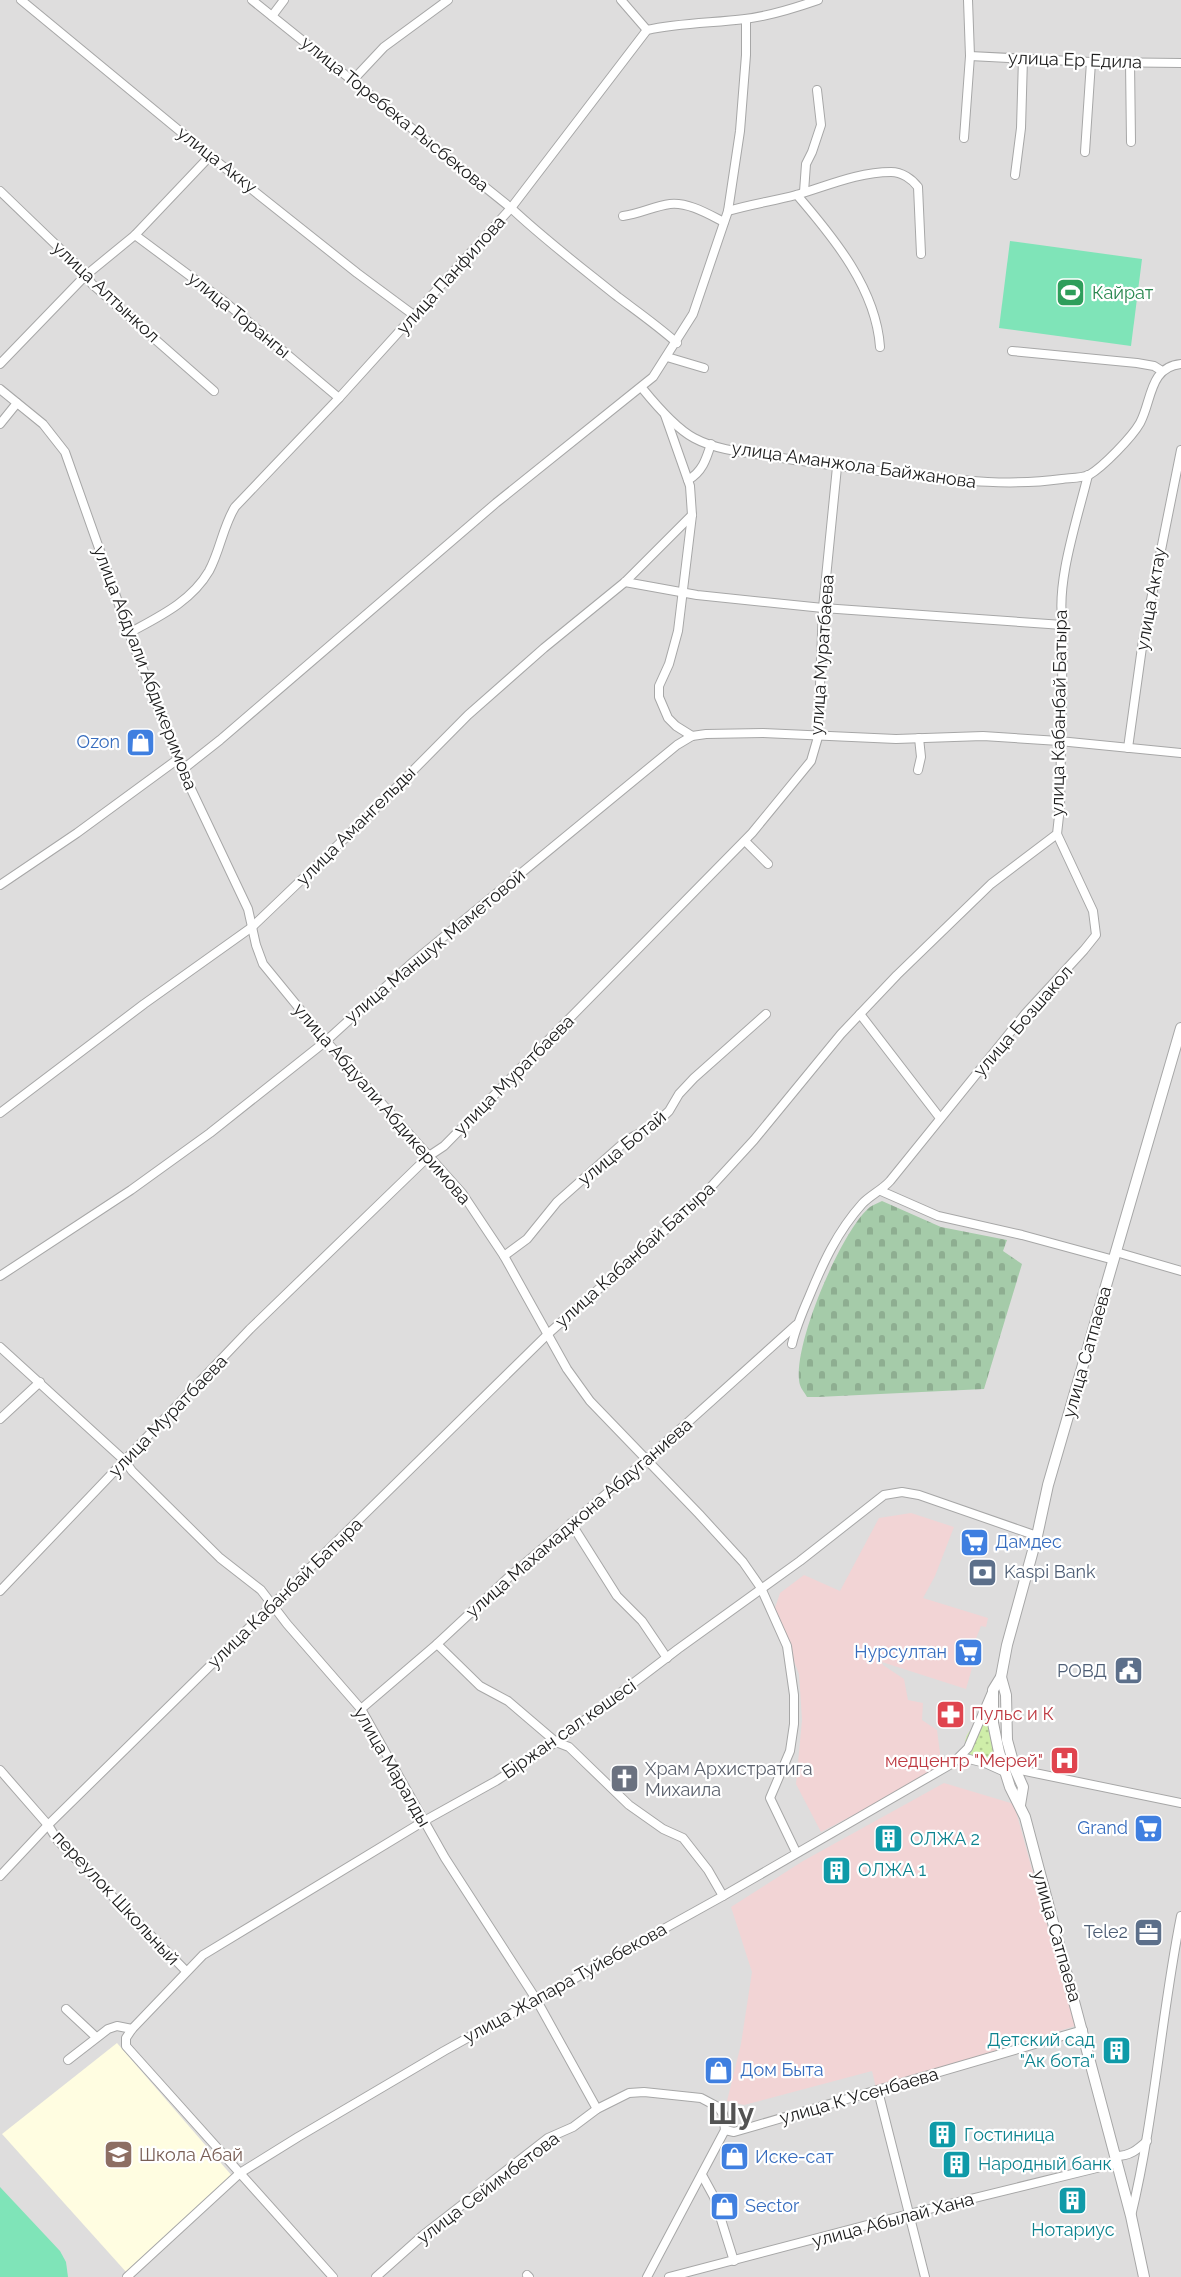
<svg xmlns="http://www.w3.org/2000/svg" width="1181" height="2277" font-family="Raleway,sans-serif">
	<defs>
		<pattern id="grass-dots" width="8" height="8" patternUnits="userSpaceOnUse" patternTransform="scale(1.5)"><rect width="8" height="8" fill="#cfeea9"/><path d="M2 2h.1M6 6h.1" fill="none" stroke="#b1cc91" stroke-width="1.8" stroke-linecap="round"/></pattern>
		<pattern id="cemetery-stones" width="16" height="16" patternUnits="userSpaceOnUse" patternTransform="scale(1.5)"><rect width="16" height="16" fill="#a5cba9"/><path d="M2 7V4a2 2 0 0 1 4 0v3zM10 15v-3a2 2 0 0 1 4 0v3z" fill="#8eae91"/></pattern>
	</defs>
	<rect width="100%" height="100%" fill="#f1ede6"/>
	<rect fill="#dedddd" x="0" y="0" width="1181" height="2277"/>
	<g fill="#f2d4d5">
		<polygon points="911,1513 954,1527 935,1576 923,1598 988,1618 986,1627 981,1626 975,1641 979,1644 966,1689 882,1662 883,1665 904,1679 908,1700 923,1703 922,1720 937,1730 942,1769 821,1832 796,1784 802,1720 799,1674 774,1611 780,1593 804,1575 840,1591 879,1518"/>
		<polygon points="944,1783 1014,1804 1075,2026 876,2088 872,2071 744,2105 727,2101 741,2044 752,1972 731,1907 803,1861"/>
	</g>
	<polygon fill="#fffde1" points="117,2043 233,2177 127,2273 2,2134"/>
	<circle fill="url(#grass-dots)" cx="985" cy="1744" r="20"/>
	<path fill="url(#cemetery-stones)" d="M882 1201 941 1227 1007 1240 1003 1251 1022 1264 984 1389 818 1397H807C805 1393 801 1389 800 1385 790 1350 842 1229 870 1207 873 1205 878 1203 882 1201Z"/>
	<g fill="#7fe4b8">
		<polygon points="1010,241 1142,259 1131,346 999,328"/>
		<polygon points="0,2187 60,2251 66,2262 68,2277 0,2277"/>
	</g>
	<g fill="none" stroke-linecap="round" stroke-linejoin="round">
		<defs>
			<g id="minor">
				<polyline points="21,0 210,156 357,273 415,316"/>
				<path d="M252 0 511 208C545 240 582 268 618 297 638 312 658 326 677 343"/>
				<polyline points="621,0 647,30"/>
				<polyline points="272,16 284,0"/>
				<polyline points="970,56 1091,62 1181,63"/>
				<polyline points="1130,62 1131,142"/>
				<polyline points="353,80 384,47 448,0"/>
				<polyline points="964,138 970,56 968,0"/>
				<polyline points="1085,152 1091,62"/>
				<polyline points="1015,175 1021,128 1023,58"/>
				<polyline points="0,191 79,267 92,284 214,391"/>
				<polyline points="804,192 806,164 812,152 821,125 817,90"/>
				<path d="M797 195C834 238 876 289 880 347"/>
				<path d="M728 211C751 204 774 201 796 195 827 186 858 172 891 172 902 172 912 179 918 187L921 254"/>
				<path d="M623 216C640 214 654 206 670 204 688 202 708 214 724 222"/>
				<polyline points="135,235 225,302 339,398"/>
				<polyline points="1012,351 1137,363 1154,366 1162,371"/>
				<polyline points="667,357 704,368"/>
				<polyline points="0,364 85,276 135,235 210,156"/>
				<path d="M642 388C655 404 675 428 694 438 720 452 754 453 782 458 826 465 869 470 913 475 963 481 1012 486 1062 479 1070 478 1082 478 1089 475 1103 467 1132 437 1140 423 1152 401 1149 367 1181 364"/>
				<polyline points="0,389 43,424 65,452 129,633 182,770 248,909 256,945 263,964 326,1041 462,1193 504,1256 567,1369 590,1401 699,1514 743,1562 761,1588 787,1646 794,1695 794,1724 790,1751 770,1798 796,1852"/>
				<polyline points="665,415 690,486 692,515 678,631 669,664 659,686 659,697 668,718 676,726 692,736"/>
				<polyline points="0,424 17,403"/>
				<path d="M688 480C702 472 706 460 711 444"/>
				<polyline points="625,582 697,595 823,608 1063,625"/>
				<path d="M129 633C158 617 191 602 209 571 220 551 223 526 235 507L339 398 511 208 647 30C679 23 712 23 745 19 770 16 795 8 818 0"/>
				<polyline points="1128,748 1143,640 1181,450"/>
				<polyline points="182,770 220,740 496,503 653,377 693,314 728,211 740,131 746,55 746,19"/>
				<polyline points="918,770 921,757 919,738"/>
				<polyline points="745,841 768,864"/>
				<polyline points="0,885 77,833 178,759"/>
				<polyline points="860,1014 940,1118"/>
				<polyline points="0,1113 144,1004 252,927 363,821 468,715 544,648 625,582 692,515"/>
				<polyline points="881,1191 938,1216 1022,1235 1114,1260"/>
				<polyline points="1116,1252 1181,1271"/>
				<polyline points="504,1256 527,1239 557,1202 627,1140 653,1126 669,1111 679,1094 694,1078 766,1014"/>
				<polyline points="0,1276 131,1190 210,1133 326,1041 413,962 677,745 692,736 706,734 763,733 896,739 983,736 1059,741 1181,753"/>
				<path d="M792 1344C796 1327 802 1313 809 1297 823 1263 837 1232 862 1204 869 1196 882 1190 890 1181L1025 1014 1084 950 1096 935 1093 911 1057 834"/>
				<polyline points="0,1347 125,1461 132,1471 220,1558 261,1590 287,1624 361,1709 445,1858 536,1999 597,2109"/>
				<polyline points="0,1419 40,1382"/>
				<polyline points="571,1523 617,1596 642,1621 667,1658"/>
				<polyline points="0,1591 250,1329 429,1156 444,1146 752,833 811,761 818,737 823,608 837,467"/>
				<polyline points="437,1644 480,1686 508,1701 556,1742 569,1747 629,1805 663,1829 683,1838 708,1870 723,1896"/>
				<polyline points="361,1709 437,1644 509,1577 647,1459 796,1325"/>
				<polyline points="961,1757 985,1763 1005,1772"/>
				<polyline points="1015,1769 1181,1803"/>
				<polyline points="0,1770 48,1825 58,1841 186,1971"/>
				<path d="M0 1876 48 1825 549 1333 698 1201 754 1140 841 1034 897 975 991 884 1057 834 1060 807 1063 625C1055 584 1078 517 1088 475"/>
				<polyline points="66,2009 96,2037"/>
				<polyline points="68,2060 108,2029 117,2026 132,2029"/>
				<polyline points="878,2091 925,2277"/>
				<polyline points="725,2130 734,2132 1083,2030"/>
				<path d="M1116 2156C1130 2156 1137 2150 1147 2141"/>
				<polyline points="702,2175 714,2197 734,2261"/>
				<path d="M1131 2216C1155 2117 1161 2015 1181 1916"/>
				<polyline points="527,2275 529,2277"/>
				<polyline points="127,2277 240,2173 298,2137 444,2051 723,1896 953,1763 968,1748 992,1692"/>
				<polyline points="333,2277 126,2046 126,2038 132,2029 203,1955 424,1821 496,1781 556,1742 678,1649 800,1561 884,1495 902,1492 919,1495 1037,1536"/>
				<polyline points="376,2277 422,2236 548,2138 573,2127 597,2109 629,2093 644,2092 701,2098 718,2107 723,2114 725,2130"/>
				<polyline points="647,2277 725,2130"/>
				<polyline points="669,2277 909,2214 1117,2163"/>
			</g>
			<g id="tertiary">
				<polyline points="1001,1677 1006,1695 1007,1740 1015,1769 1023,1787 1020,1805"/>
				<polyline points="1144,2277 1131,2216 1025,1817 1010,1787 999,1752 993,1723 993,1690 1001,1677 1007,1645 1037,1536 1048,1485 1181,1028"/>
			</g>
		</defs>
		<use href="#minor" stroke="#a7a7a7" stroke-width="10"/>
		<use href="#tertiary" stroke="#a7a7a7" stroke-width="12"/>
		<use href="#minor" stroke="#fff" stroke-width="8"/>
		<use href="#tertiary" stroke="#fff" stroke-width="10"/>
	</g>
	<defs>
		<symbol id="stadium-square" viewBox="-11 -11 22 22"><rect x="-9" y="-9" width="18" height="18" rx="4" fill="#2e9e5b" stroke="#fff"/><path d="M0-5a6.5 5 0 1 0 0 10a6.5 5 0 1 0 0-10ZM-3.5-1.8h7v3.6h-7Z" fill="#fff"/></symbol>
		<symbol id="shop-square" viewBox="-11 -11 22 22"><rect x="-9" y="-9" width="18" height="18" rx="4" fill="#3f7fe0" stroke="#fff"/><path d="M-5-2.5h2.3a2.7 3.5 0 0 1 5.4 0H5L5.5 6h-11ZM-1.5-2.5h3a1.5 2.3 0 0 0-3 0Z" fill="#fff"/></symbol>
		<symbol id="supermarket-square" viewBox="-11 -11 22 22"><rect x="-9" y="-9" width="18" height="18" rx="4" fill="#3f7fe0" stroke="#fff"/><path d="M-6-5.5h2.5l.6 2H6L4.5 2H-2.5L-4.4-4H-6ZM-1.5 3.2a1.3 1.3 0 1 0 .1 0ZM3 3.2a1.3 1.3 0 1 0 .1 0Z" fill="#fff"/></symbol>
		<symbol id="bank-square" viewBox="-11 -11 22 22"><rect x="-9" y="-9" width="18" height="18" rx="4" fill="#5c6f8a" stroke="#fff"/><path d="M-6-4H6V4H-6ZM0-2.3a2.3 2.3 0 1 0 0 4.6a2.3 2.3 0 1 0 0-4.6Z" fill="#fff"/></symbol>
		<symbol id="civic-square" viewBox="-11 -11 22 22"><rect x="-9" y="-9" width="18" height="18" rx="4" fill="#5c6f8a" stroke="#fff"/><path d="M-.6-6.5H3V-4.5H.6V-3L4-1V1h2V6H-6V1h2V-1L-.6-3ZM-1.2 2.5V6h2.4V2.5Z" fill="#fff"/></symbol>
		<symbol id="pharmacy-square" viewBox="-11 -11 22 22"><rect x="-9" y="-9" width="18" height="18" rx="4" fill="#e0444e" stroke="#fff"/><path d="M-2-6h4v4h4v4h-4v4h-4v-4h-4v-4h4Z" fill="#fff"/></symbol>
		<symbol id="hospital-square" viewBox="-11 -11 22 22"><rect x="-9" y="-9" width="18" height="18" rx="4" fill="#e0444e" stroke="#fff"/><path d="M-5-5h3v3.5h4V-5h3V5h-3V1.5h-4V5h-3Z" fill="#fff"/></symbol>
		<symbol id="church-square" viewBox="-11 -11 22 22"><rect x="-9" y="-9" width="18" height="18" rx="4" fill="#6b7280" stroke="#fff"/><path d="M-1.2-6h2.4v3.5h3.3v2.4h-3.3V6h-2.4V-.1h-3.3v-2.4h3.3Z" fill="#fff"/></symbol>
		<symbol id="building-square" viewBox="-11 -11 22 22"><rect x="-9" y="-9" width="18" height="18" rx="4" fill="#0f9aa8" stroke="#fff"/><path d="M-4-6H4V6H1V3H-1V6H-4ZM-2.5-4.3h1.7v1.8h-1.7ZM.8-4.3h1.7v1.8H.8ZM-2.5-1h1.7V.8h-1.7ZM.8-1h1.7V.8H.8Z" fill="#fff"/></symbol>
		<symbol id="office-square" viewBox="-11 -11 22 22"><rect x="-9" y="-9" width="18" height="18" rx="4" fill="#5c6f8a" stroke="#fff"/><path d="M-6-3h4V-5.5h4V-3h4V5H-6ZM-1-4.5V-3h2v-1.5ZM-6 0V1H6V0Z" fill="#fff"/></symbol>
		<symbol id="school-square" viewBox="-11 -11 22 22"><rect x="-9" y="-9" width="18" height="18" rx="4" fill="#8d6e63" stroke="#fff"/><path d="M0-5L7-2L0 1L-7-2ZM-4 1L0 2.5L4 1V4Q0 6-4 4Z" fill="#fff"/></symbol>
	</defs>
	<g fill-rule="evenodd">
		<use href="#stadium-square" x="1054" y="276" width="33" height="33"/>
		<use href="#shop-square" x="124" y="726" width="33" height="33"/>
		<use href="#supermarket-square" x="958" y="1526" width="33" height="33"/>
		<use href="#bank-square" x="966" y="1556" width="33" height="33"/>
		<use href="#supermarket-square" x="952" y="1636" width="33" height="33"/>
		<use href="#civic-square" x="1112" y="1654" width="33" height="33"/>
		<use href="#pharmacy-square" x="934" y="1698" width="33" height="33"/>
		<use href="#hospital-square" x="1048" y="1744" width="33" height="33"/>
		<use href="#church-square" x="608" y="1762" width="33" height="33"/>
		<use href="#supermarket-square" x="1132" y="1812" width="33" height="33"/>
		<use href="#building-square" x="872" y="1822" width="33" height="33"/>
		<use href="#building-square" x="820" y="1854" width="33" height="33"/>
		<use href="#office-square" x="1132" y="1916" width="33" height="33"/>
		<use href="#building-square" x="1100" y="2034" width="33" height="33"/>
		<use href="#shop-square" x="702" y="2054" width="33" height="33"/>
		<use href="#building-square" x="926" y="2118" width="33" height="33"/>
		<use href="#school-square" x="102" y="2138" width="33" height="33"/>
		<use href="#shop-square" x="718" y="2140" width="33" height="33"/>
		<use href="#building-square" x="940" y="2148" width="33" height="33"/>
		<use href="#building-square" x="1056" y="2184" width="33" height="33"/>
		<use href="#shop-square" x="708" y="2190" width="33" height="33"/>
	</g>
	<g text-anchor="middle" stroke-width="4.5" stroke-linejoin="round" paint-order="stroke">
		<g font-size="18" fill="#202020" stroke="#fff">
			<text transform="translate(1075 60) rotate(2)" y="6">улица Ер Едила</text>
			<text transform="translate(395 114) rotate(39)" y="6">улица Торебека Рысбекова</text>
			<text transform="translate(217 160) rotate(38)" y="6">улица Акку</text>
			<text transform="translate(451 275) rotate(-48)" y="6">улица Панфилова</text>
			<text transform="translate(106 292) rotate(43)" y="6">улица Алтынкол</text>
			<text transform="translate(239 315) rotate(39)" y="6">улица Торангы</text>
			<text transform="translate(854 465) rotate(8)" y="6">улица Аманжола Байжанова</text>
			<text transform="translate(1151 599) rotate(-80)" y="6">улица Актау</text>
			<text transform="translate(822 655) rotate(-86)" y="6">улица Муратбаева</text>
			<text transform="translate(145 668) rotate(69)" y="6">улица Абдуали Абдикеримова</text>
			<text transform="translate(1059 713) rotate(-89)" y="6">улица Кабанбай Батыра</text>
			<text transform="translate(356 826) rotate(-45)" y="6">улица Амангельды</text>
			<text transform="translate(435 946) rotate(-40)" y="6">улица Маншук Маметовой</text>
			<text transform="translate(1023 1021) rotate(-49)" y="6">улица Бозшакол</text>
			<text transform="translate(514 1075) rotate(-45)" y="6">улица Муратбаева</text>
			<text transform="translate(382 1104) rotate(49)" y="6">улица Абдуали Абдикеримова</text>
			<text transform="translate(622 1148) rotate(-39)" y="6">улица Ботай</text>
			<text transform="translate(635 1255) rotate(-42)" y="6">улица Кабанбай Батыра</text>
			<text transform="translate(1087 1352) rotate(-74)" y="6">улица Сатпаева</text>
			<text transform="translate(168 1416) rotate(-46)" y="6">улица Муратбаева</text>
			<text transform="translate(579 1518) rotate(-41)" y="6">улица Махамаджона Абдуганиева</text>
			<text transform="translate(285 1593) rotate(-44)" y="6">улица Кабанбай Батыра</text>
			<text transform="translate(569 1729) rotate(-35)" y="6">Біржан сал көшесі</text>
			<text transform="translate(392 1767) rotate(60)" y="6">улица Маралды</text>
			<text transform="translate(116 1898) rotate(47)" y="6">переулок Школьный</text>
			<text transform="translate(1057 1936) rotate(74)" y="6">улица Сатпаева</text>
			<text transform="translate(565 1983) rotate(-29)" y="6">улица Жапара Туйебекова</text>
			<text transform="translate(859 2096) rotate(-16)" y="6">улица К Усенбаева</text>
			<text transform="translate(488 2188) rotate(-37)" y="6">улица Сейимбетова</text>
			<text transform="translate(893 2220) rotate(-15)" y="6">улица Абылай Хана</text>
		</g>
		<g font-size="18" fill="#27864d" stroke="#fff" text-anchor="start">
			<text x="1092" y="299">Кайрат</text>
		</g>
		<g font-size="18" fill="#366cbe" stroke="#fff" text-anchor="start">
			<text x="120" y="748" text-anchor="end">Ozon</text>
			<text x="995" y="1548">Дамдес</text>
			<text x="947" y="1658" text-anchor="end">Нурсултан</text>
			<text x="1128" y="1834" text-anchor="end">Grand</text>
			<text x="740" y="2076">Дом Быта</text>
			<text x="755" y="2163">Иске-сат</text>
			<text x="745" y="2212">Sector</text>
		</g>
		<g font-size="18" fill="#4e5e75" stroke="#fff" text-anchor="end">
			<text x="1004" y="1578" text-anchor="start">Kaspi Bank</text>
			<text x="1107" y="1677">РОВД</text>
			<text x="1128" y="1938">Tele2</text>
		</g>
		<g font-size="18" fill="#be3a42" stroke="#fff" text-anchor="start">
			<text x="971" y="1720">Пульс и К</text>
			<text x="1043" y="1767" text-anchor="end">медцентр "Мерей"</text>
		</g>
		<g font-size="18" fill="#5b616d" stroke="#fff" text-anchor="start">
			<text x="645" y="1775">Храм Архистратига<tspan x="645" dy="21">Михаила</tspan></text>
		</g>
		<g font-size="18" fill="#0d838f" stroke="#fff" text-anchor="start">
			<text x="910" y="1845">ОЛЖА 2</text>
			<text x="858" y="1876">ОЛЖА 1</text>
			<text x="1095" y="2046" text-anchor="end">Детский сад<tspan x="1095" dy="21">"Ак бота"</tspan></text>
			<text x="964" y="2141">Гостиница</text>
			<text x="978" y="2170">Народный банк</text>
			<text x="1073" y="2236" text-anchor="middle">Нотариус</text>
		</g>
		<g font-size="18" fill="#785e54" stroke="#fff" text-anchor="start">
			<text x="139" y="2161">Школа Абай</text>
		</g>
		<g font-size="30" font-weight="bold" fill="#535353" stroke="#fff">
			<text x="731" y="2124">Шу</text>
		</g>
	</g>
</svg>
